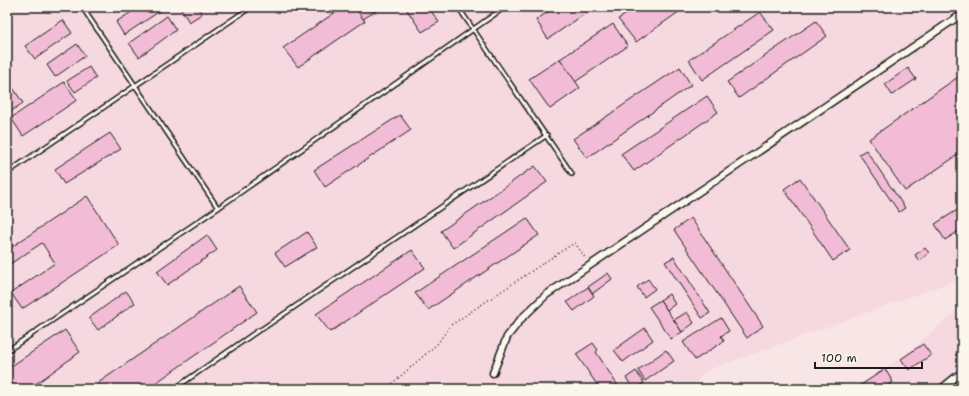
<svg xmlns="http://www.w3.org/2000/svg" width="969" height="396" font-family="'Shantell Sans',sans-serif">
	<rect width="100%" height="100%" fill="#f8e5e5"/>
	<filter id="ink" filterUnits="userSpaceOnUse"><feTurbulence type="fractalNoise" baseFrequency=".025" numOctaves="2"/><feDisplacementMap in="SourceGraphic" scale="8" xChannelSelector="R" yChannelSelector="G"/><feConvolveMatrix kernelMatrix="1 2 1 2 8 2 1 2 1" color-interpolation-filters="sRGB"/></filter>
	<g filter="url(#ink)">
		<g fill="#f6d9e0">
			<polygon points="7,7 962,7 962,278 706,371 691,389 7,389"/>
			<polygon points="962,309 962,389 853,389 907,353 955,312"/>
		</g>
		<g fill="#f2bcd6" stroke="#1c1c1c">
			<polygon points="139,7 166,7 124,35 116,22"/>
			<polygon points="180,7 198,7 202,14 189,22"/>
			<polygon points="343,7 356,7 365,21 298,67 283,48"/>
			<polygon points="355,7 382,7 363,19"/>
			<polygon points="405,7 428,7 439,22 422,32"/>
			<polygon points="555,7 595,7 548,39 536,20"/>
			<polygon points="638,7 682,7 683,9 636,42 618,19"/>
			<polygon points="760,12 774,30 702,80 689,60"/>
			<polygon points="167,16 176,30 139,57 129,43"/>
			<polygon points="63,20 72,33 35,59 25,46"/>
			<polygon points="816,21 827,36 739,98 727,82"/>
			<polygon points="613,24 628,46 575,82 560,59"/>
			<polygon points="77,44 85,56 55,77 47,65"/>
			<polygon points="560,59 580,88 550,109 529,79"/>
			<polygon points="89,67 96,78 75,92 67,81"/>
			<polygon points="680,67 691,85 587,158 573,139"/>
			<polygon points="908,68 916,79 892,95 885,84"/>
			<polygon points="958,77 962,83 962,152 905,191 869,139"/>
			<polygon points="9,82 23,103 7,114 7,83"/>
			<polygon points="64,82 77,100 23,136 11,118"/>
			<polygon points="707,96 718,112 634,171 621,154"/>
			<polygon points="400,115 411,130 325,187 314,170"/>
			<polygon points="110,133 121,149 64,184 55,169"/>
			<polygon points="866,150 905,208 899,212 859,154"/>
			<polygon points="535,166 547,182 453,248 441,231"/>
			<polygon points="800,178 850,250 833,261 784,189"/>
			<polygon points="87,196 119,245 22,309 11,293 55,263 42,243 7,266 7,250"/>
			<polygon points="962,207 962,229 945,240 935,224"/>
			<polygon points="527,218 539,235 428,310 415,293"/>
			<polygon points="691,218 763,326 747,338 674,230"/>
			<polygon points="307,232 317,247 285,267 275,253"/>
			<polygon points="207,235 217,250 167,285 157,271"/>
			<polygon points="925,248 929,253 919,261 915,255"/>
			<polygon points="412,250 425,268 330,332 316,314"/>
			<polygon points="674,257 710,313 702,318 665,262"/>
			<polygon points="608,273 612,279 592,294 588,287"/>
			<polygon points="648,279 655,289 644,297 637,287"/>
			<polygon points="239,286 257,312 147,389 102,389 98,383"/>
			<polygon points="588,287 594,296 574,311 567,302"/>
			<polygon points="126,291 135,303 98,330 89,318"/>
			<polygon points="669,294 675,304 667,310 660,300"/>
			<polygon points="660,300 682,332 671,339 649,307"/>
			<polygon points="687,312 694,323 682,332 674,320"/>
			<polygon points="721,318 729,331 721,336 724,341 695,360 683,342"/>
			<polygon points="645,328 653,340 623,362 614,350"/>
			<polygon points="65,330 80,352 29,389 7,389 7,369"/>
			<polygon points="593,343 598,350 596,352 620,389 600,389 576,354"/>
			<polygon points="923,344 931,355 909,370 901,359"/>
			<polygon points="962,345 962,360 955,355"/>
			<polygon points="666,350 674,361 645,381 638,370"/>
			<polygon points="885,369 893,382 882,389 855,389"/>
			<polygon points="636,371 644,383 634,389 626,378"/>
		</g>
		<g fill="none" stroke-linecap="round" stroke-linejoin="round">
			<defs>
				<g id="service">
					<polyline points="82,7 218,208"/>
					<polyline points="458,7 572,174"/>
					<polyline points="7,164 11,170"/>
					<polyline points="7,173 251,7"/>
					<polyline points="7,351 218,208 505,7"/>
					<polyline points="174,389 259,330 262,329 547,135"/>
				</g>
				<g id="minor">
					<polyline points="493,373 507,337 521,319 546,295 962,14"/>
					<polyline points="941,389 962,372"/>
				</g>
			</defs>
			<use href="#service" stroke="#1c1c1c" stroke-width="6"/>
			<use href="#minor" stroke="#1c1c1c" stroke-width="9"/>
			<polyline stroke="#1c1c1c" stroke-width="1.5" stroke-dasharray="1 3" stroke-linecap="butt" points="386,389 437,344 451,325 563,250 575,243 586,259"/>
			<use href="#service" stroke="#fbf7ec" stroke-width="3"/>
			<use href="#minor" stroke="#fbf7ec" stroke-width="6"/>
		</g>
	</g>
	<rect width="969" height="396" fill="none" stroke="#fbf7ec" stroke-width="24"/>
	<rect x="12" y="12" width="945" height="372" fill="none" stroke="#1c1c1c" stroke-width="1.5" filter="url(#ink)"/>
	<path d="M815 362v6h107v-6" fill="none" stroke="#1c1c1c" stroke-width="2"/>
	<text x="821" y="362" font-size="12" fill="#1c1c1c" stroke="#fbf7ec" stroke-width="3" paint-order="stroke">100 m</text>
</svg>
